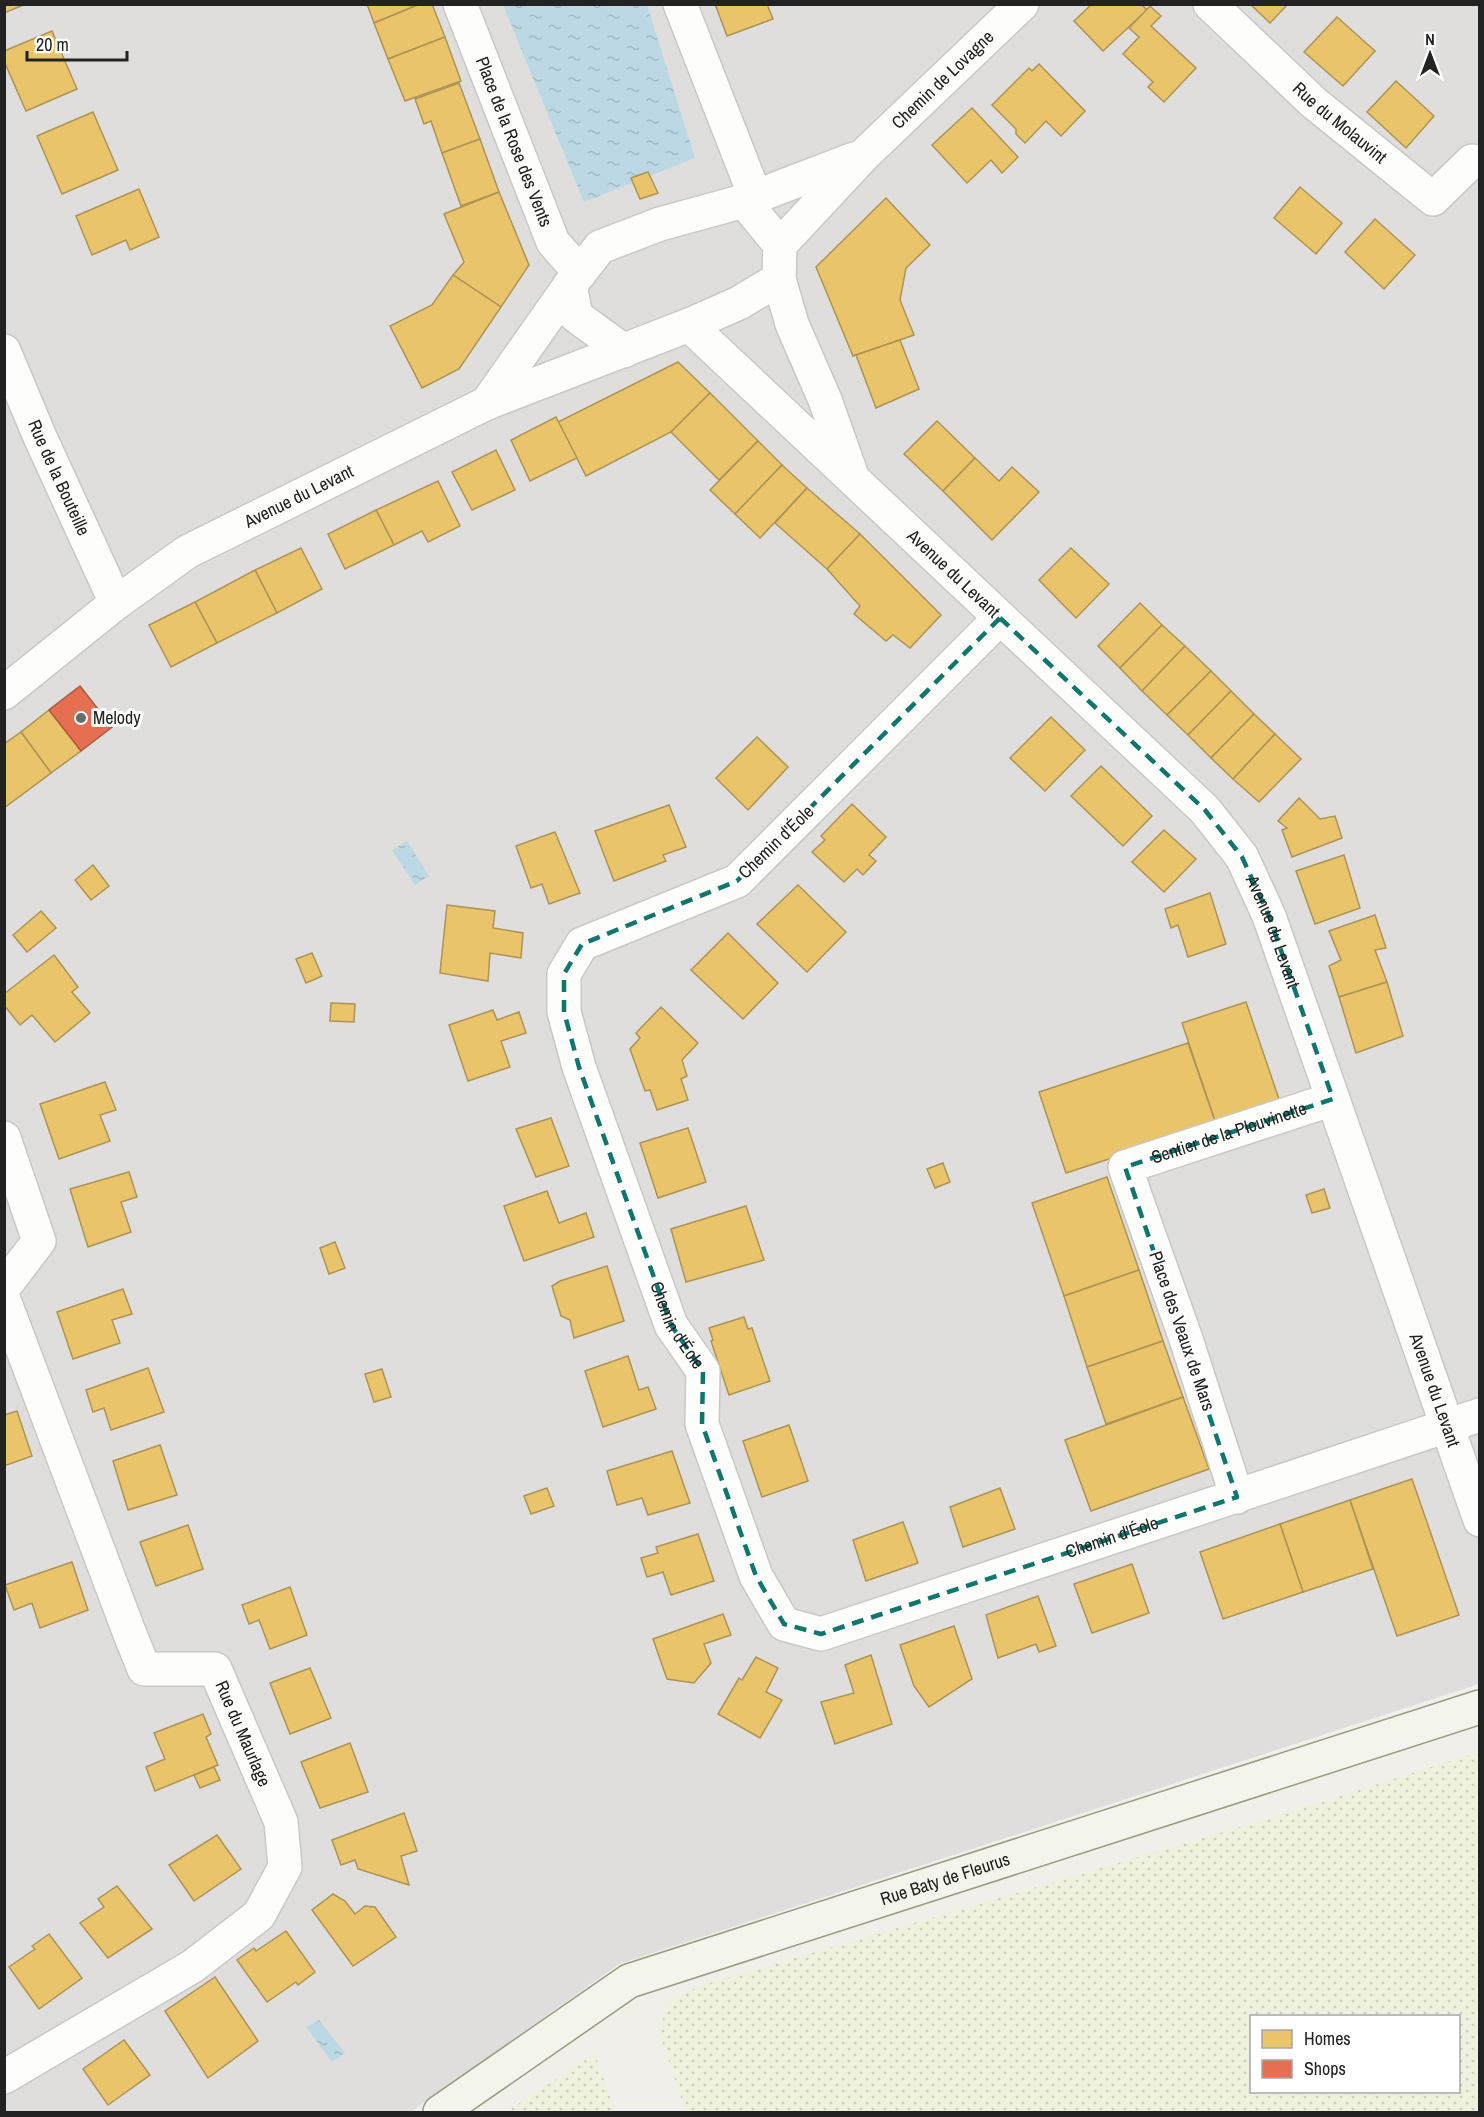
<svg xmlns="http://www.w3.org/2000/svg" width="1484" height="2117" font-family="'Archivo Narrow',sans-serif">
	<defs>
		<pattern id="farmland-dots" width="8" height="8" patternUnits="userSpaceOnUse" patternTransform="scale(1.5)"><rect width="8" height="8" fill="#eef1dd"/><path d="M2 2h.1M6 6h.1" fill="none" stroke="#cccebd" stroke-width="1.8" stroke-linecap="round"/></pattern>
		<pattern id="water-ripples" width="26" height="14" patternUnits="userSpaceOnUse" patternTransform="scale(1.5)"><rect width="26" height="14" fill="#bcd8e4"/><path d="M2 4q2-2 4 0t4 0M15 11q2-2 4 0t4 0" fill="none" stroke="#a1b9c3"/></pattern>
	</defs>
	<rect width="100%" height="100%" fill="#f0efea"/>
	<polygon fill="#dfdedc" points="5,5 1479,5 1479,1684 619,1964 411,2112 5,2112"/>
	<g fill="#dededc">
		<polygon points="1268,1134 1276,1156 1240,1168 1232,1145"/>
		<polygon points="1355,1202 1418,1389 1409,1392 1343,1206"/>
		<polygon points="1175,1208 1194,1266 1172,1274 1151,1216"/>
		<polygon points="1197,1272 1214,1317 1190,1325 1173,1279"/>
		<polygon points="1220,1339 1237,1384 1213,1392 1196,1346"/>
		<polygon points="1239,1391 1249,1425 1228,1434 1215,1398"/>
		<polygon points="1366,1413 1373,1436 1338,1449 1331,1426"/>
	</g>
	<g fill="url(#farmland-dots)" fill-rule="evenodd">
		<path d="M1479 1752V2112H686L659 2032 668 2004 697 1987 1264 1820ZM1252 2016H1458V2092H1252Z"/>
		<polygon points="595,2054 615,2112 506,2112"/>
	</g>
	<g fill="url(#water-ripples)">
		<polygon points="503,5 647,5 695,158 584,202"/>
		<polygon points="407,841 429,876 415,885 392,850"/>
		<polygon points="319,2020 345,2053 332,2062 306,2027"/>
	</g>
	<g fill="#e9c46a" stroke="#ad9354" stroke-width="1.5">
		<polygon points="4,4 26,4 4,13"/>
		<polygon points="367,4 420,4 374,23"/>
		<polygon points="420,4 432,4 445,37 388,59 374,23"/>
		<polygon points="715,4 767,4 773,19 727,36"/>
		<polygon points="1092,4 1141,4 1147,10 1103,51 1074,21"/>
		<polygon points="1250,4 1288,4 1270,23"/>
		<polygon points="1150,6 1161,16 1151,26 1196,68 1164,102 1148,87 1153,82 1123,54 1139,37 1129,28"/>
		<polygon points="1337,17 1375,51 1343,86 1304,52"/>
		<polygon points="52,31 77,89 26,111 4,61 4,51"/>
		<polygon points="445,37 461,81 405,101 388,59"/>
		<polygon points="1039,64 1085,111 1061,136 1046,121 1025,143 1016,134 1016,129 992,105 1029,68 1032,71"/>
		<polygon points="1396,81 1434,116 1406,148 1367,112"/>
		<polygon points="459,83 480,139 442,153 431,121 424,124 415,99"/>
		<polygon points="972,108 1018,157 1002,173 991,160 967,183 932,145"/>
		<polygon points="93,112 118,170 62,194 37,136"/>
		<polygon points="480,139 499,192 461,206 442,153"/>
		<polygon points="648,172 658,193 640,199 631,178"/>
		<polygon points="1300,187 1342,223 1316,254 1274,218"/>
		<polygon points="139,189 159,237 130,250 126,240 92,255 76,216"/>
		<polygon points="499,192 529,265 501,307 453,275 464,262 444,214"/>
		<polygon points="886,198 930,245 906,268 900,300 914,335 853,356 816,267"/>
		<polygon points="1375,219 1415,255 1384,289 1345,252"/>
		<polygon points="453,275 501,307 459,369 422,388 390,326 432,305"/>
		<polygon points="900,340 919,389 876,408 856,355"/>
		<polygon points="678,362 710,393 671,432 586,476 558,422"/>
		<polygon points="710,393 758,441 719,480 671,432"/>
		<polygon points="556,417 577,458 530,481 511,440"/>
		<polygon points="937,421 975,458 943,491 904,454"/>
		<polygon points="758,441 782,465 735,514 710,490"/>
		<polygon points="496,450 515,490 472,510 452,472"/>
		<polygon points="975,458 999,481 1012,467 1039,492 992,540 943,491"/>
		<polygon points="782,465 807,488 760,538 735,514"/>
		<polygon points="438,481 460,526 428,542 422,531 394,545 376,510"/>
		<polygon points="807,488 860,534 827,569 775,523"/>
		<polygon points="376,510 394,545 345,569 328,534"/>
		<polygon points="860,534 941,615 910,648 893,635 886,641 854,614 860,606 827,569"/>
		<polygon points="301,548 322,589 277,613 255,570"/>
		<polygon points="1071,548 1109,584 1076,618 1039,580"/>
		<polygon points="255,570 277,613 217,643 195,602"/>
		<polygon points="195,602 217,643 171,667 149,625"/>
		<polygon points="1140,603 1162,625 1120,668 1098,646"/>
		<polygon points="1162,625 1185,646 1142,691 1120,668"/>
		<polygon points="1185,646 1211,671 1167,715 1142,691"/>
		<polygon points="1211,671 1231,691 1188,735 1167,715"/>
		<polygon points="1231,691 1254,714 1211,758 1188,735"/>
		<polygon points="49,710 81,751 51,773 21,732"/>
		<polygon points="1254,714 1275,734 1233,779 1211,758"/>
		<polygon points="1051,717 1085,750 1045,791 1010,758"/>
		<polygon points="21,732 51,773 4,808 4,744"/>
		<polygon points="1275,734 1301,759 1259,802 1233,779"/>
		<polygon points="757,737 788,767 748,810 716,778"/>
		<polygon points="1101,766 1152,816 1123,846 1071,796"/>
		<polygon points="1299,798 1320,819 1335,816 1342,838 1292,857 1282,830 1287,828 1278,821"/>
		<polygon points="852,804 886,837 869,855 876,861 863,875 857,869 844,882 812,852 825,840 821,836"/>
		<polygon points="669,805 686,847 663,855 666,861 614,881 595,831"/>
		<polygon points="1164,830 1196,859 1164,892 1132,862"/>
		<polygon points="555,832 580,893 549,904 542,884 531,888 516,846"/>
		<polygon points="1344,855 1360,908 1315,924 1296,871"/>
		<polygon points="93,865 109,886 91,900 75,880"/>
		<polygon points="798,885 846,932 807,972 757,924"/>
		<polygon points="1210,893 1226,944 1188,957 1178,925 1171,928 1165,909"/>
		<polygon points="447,905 495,911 493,928 523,933 521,958 490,953 488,981 440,973"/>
		<polygon points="41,911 56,928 27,952 13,935"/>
		<polygon points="1375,915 1386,948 1375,950 1387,982 1339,997 1329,966 1341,960 1329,931"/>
		<polygon points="728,933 778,983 743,1019 691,970"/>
		<polygon points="312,953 322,976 306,983 296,959"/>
		<polygon points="54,955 78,987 72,992 90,1013 55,1042 32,1015 20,1025 4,1005 4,994"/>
		<polygon points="1387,982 1403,1036 1356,1053 1339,997"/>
		<polygon points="1246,1002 1280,1102 1216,1124 1182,1023"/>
		<polygon points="331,1003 355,1004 354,1022 330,1021"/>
		<polygon points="661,1007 698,1043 682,1060 687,1076 681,1079 688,1100 657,1110 650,1090 645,1091 630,1049 640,1038 636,1033"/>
		<polygon points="493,1010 497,1020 519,1012 526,1033 501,1041 510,1067 468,1081 449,1025"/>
		<polygon points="1188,1043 1216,1124 1066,1173 1039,1092"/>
		<polygon points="105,1082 116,1110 100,1115 110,1141 59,1159 40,1104"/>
		<polygon points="551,1118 569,1166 536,1177 516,1129"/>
		<polygon points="688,1128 706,1182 658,1198 640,1143"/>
		<polygon points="943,1163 950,1182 935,1188 927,1169"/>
		<polygon points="129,1172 137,1197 121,1202 131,1232 88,1247 70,1189"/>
		<polygon points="1107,1177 1139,1270 1064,1296 1032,1203"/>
		<polygon points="1324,1189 1330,1208 1312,1213 1306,1195"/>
		<polygon points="547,1191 559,1223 586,1213 594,1237 524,1261 504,1206"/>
		<polygon points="746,1206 764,1260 686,1282 671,1229"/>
		<polygon points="335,1242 345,1268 329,1274 320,1248"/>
		<polygon points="607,1266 624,1321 574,1338 570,1320 561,1316 552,1286 560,1281"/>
		<polygon points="1139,1270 1163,1341 1087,1367 1064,1296"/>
		<polygon points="123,1289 132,1314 112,1320 120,1343 73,1359 57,1312"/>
		<polygon points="744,1317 748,1329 752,1328 770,1381 729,1395 711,1341 713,1340 709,1328"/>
		<polygon points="1163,1341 1183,1397 1106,1424 1087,1367"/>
		<polygon points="628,1356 639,1390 648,1387 656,1409 603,1427 585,1371"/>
		<polygon points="148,1368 164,1412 111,1430 104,1408 93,1412 86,1390"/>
		<polygon points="382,1369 391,1397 374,1402 365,1374"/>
		<polygon points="1183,1397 1209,1469 1091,1511 1065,1440"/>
		<polygon points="17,1411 32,1456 4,1466 4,1415"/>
		<polygon points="789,1425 808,1481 762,1497 743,1441"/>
		<polygon points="160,1445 177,1495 128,1510 113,1461"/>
		<polygon points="672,1451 690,1503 648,1515 642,1498 617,1505 607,1471"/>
		<polygon points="1412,1479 1459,1615 1397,1636 1350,1500"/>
		<polygon points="547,1488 554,1506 531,1514 524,1496"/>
		<polygon points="1000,1488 1015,1529 963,1547 950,1507"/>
		<polygon points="1350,1500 1373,1569 1303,1592 1280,1524"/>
		<polygon points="903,1522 918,1563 866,1581 853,1540"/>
		<polygon points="1280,1524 1303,1592 1223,1619 1200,1552"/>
		<polygon points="188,1525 203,1569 156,1586 140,1542"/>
		<polygon points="698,1534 714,1581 671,1595 663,1572 647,1577 641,1558 658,1553 656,1547"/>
		<polygon points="72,1562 88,1610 40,1628 32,1603 14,1610 5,1585"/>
		<polygon points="1132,1564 1149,1613 1092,1633 1074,1584"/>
		<polygon points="290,1587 307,1635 270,1649 259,1620 249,1624 242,1605"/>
		<polygon points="1038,1596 1056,1646 1039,1652 1036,1644 998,1658 986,1615"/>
		<polygon points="723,1614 731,1635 704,1644 711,1663 694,1683 667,1679 653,1639"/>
		<polygon points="954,1626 972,1679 929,1707 914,1686 900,1645"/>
		<polygon points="871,1655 892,1724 835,1744 821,1702 854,1693 845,1665"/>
		<polygon points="756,1657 778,1668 766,1692 782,1700 760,1738 718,1714 739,1678 742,1680"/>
		<polygon points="310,1668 331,1718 290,1734 270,1683"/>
		<polygon points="203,1714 211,1734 206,1737 218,1765 155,1791 146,1767 165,1759 154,1733"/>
		<polygon points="350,1743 368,1792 320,1808 301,1762"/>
		<polygon points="214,1767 220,1780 200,1788 194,1775"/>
		<polygon points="404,1813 417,1851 401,1856 409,1885 358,1869 355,1860 341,1865 332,1840"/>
		<polygon points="217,1835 241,1869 194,1901 169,1865"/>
		<polygon points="117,1886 152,1929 108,1958 80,1923 104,1907 98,1899"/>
		<polygon points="333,1894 345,1901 355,1914 365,1906 375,1907 396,1937 353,1966 312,1910"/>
		<polygon points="286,1931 315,1972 298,1985 296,1982 267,2002 237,1960 254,1948 256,1951"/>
		<polygon points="49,1934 82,1978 39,2009 9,1967 35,1949 32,1946"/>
		<polygon points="215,1977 258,2041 208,2078 165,2011"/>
		<polygon points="124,2040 150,2075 108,2105 83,2069"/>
	</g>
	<polygon fill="#e76f51" stroke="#ac5843" stroke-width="1.5" points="80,686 112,727 81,751 49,710"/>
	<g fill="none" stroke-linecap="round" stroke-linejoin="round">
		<defs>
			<g id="street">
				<path id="s1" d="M460 4 553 242 580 273"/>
				<polyline points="680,4 755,196"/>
				<path id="s2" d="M1210 4 1313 102 1433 199 1472 161"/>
				<polyline points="744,201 854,159"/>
				<path id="s3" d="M780 245 864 155 1022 4"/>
				<polyline points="779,279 792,324 825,400 852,476"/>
				<path id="s4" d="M689 325 1205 810 1242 857 1269 916 1480 1520"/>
				<path id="s5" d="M4 351 40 437 116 603"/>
				<polyline points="487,403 570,285"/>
				<path id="s6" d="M1000 618 737 881 582 944 564 974V1012L579 1067 671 1325 703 1371 702 1424 756 1576 784 1624 821 1634 1480 1415"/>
				<path id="s7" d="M4 693 116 603 187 552 487 403 689 325 739 303 779 279 780 245 744 201 660 224 600 247 570 285 576 316 624 351"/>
				<polyline points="4,1138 39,1241 4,1287"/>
				<path id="s8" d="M4 1300 128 1629 144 1669H215L281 1822 285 1867 259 1915 193 1966 4 2077"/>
				<path id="s9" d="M1237 1497 1186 1339 1125 1167 1333 1099"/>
			</g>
			<g id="secondary">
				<path id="s10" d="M440 2112 629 1981 1480 1707"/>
			</g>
		</defs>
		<use href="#street" stroke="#c9c8c6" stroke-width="36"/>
		<use href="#secondary" stroke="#979c80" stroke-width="36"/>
		<use href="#street" stroke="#fdfdfc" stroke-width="33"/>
		<use href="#secondary" stroke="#f3f5ed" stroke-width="33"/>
	</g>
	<path fill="none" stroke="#0f766e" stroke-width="4.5" stroke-dasharray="12 8" stroke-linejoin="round" d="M1000 618 1205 810 1242 857 1269 916 1333 1099 1125 1167 1237 1497 821 1634 784 1624 756 1576 702 1424 703 1371 671 1325 579 1067 564 1012V974L582 944 737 881Z"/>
	<circle fill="#6a6a68" stroke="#fff" stroke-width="2" cx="81" cy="718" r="6"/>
	<g text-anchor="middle" stroke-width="6" stroke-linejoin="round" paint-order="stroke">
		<g font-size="18" fill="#222" stroke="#fff">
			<text dy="6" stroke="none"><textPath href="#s3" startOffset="232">Chemin de Lovagne</textPath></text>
			<text dy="6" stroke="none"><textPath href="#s2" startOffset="176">Rue du Molauvint</textPath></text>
			<text dy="6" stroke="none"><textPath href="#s1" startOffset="148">Place de la Rose des Vents</textPath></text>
			<text dy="6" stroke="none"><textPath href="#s5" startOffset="138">Rue de la Bouteille</textPath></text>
			<text dy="6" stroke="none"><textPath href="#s7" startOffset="356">Avenue du Levant</textPath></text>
			<text dy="6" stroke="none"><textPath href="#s4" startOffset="363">Avenue du Levant</textPath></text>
			<text transform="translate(776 842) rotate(-44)" y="6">Chemin d'Éole</text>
			<text dy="6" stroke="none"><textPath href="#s4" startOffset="849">Avenue du Levant</textPath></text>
			<text dy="6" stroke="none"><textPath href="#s9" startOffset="458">Sentier de la Plouvinette</textPath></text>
			<text dy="6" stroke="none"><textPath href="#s6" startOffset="946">Chemin d'Éole</textPath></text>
			<text transform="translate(1182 1331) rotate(71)" y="6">Place des Veaux de Mars</text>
			<text dy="6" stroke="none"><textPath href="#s4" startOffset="1335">Avenue du Levant</textPath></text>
			<text dy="6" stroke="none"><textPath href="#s6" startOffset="1614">Chemin d'Éole</textPath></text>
			<text dy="6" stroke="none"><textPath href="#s8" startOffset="536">Rue du Maurlage</textPath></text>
			<text dy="6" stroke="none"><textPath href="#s10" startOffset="562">Rue Baty de Fleurus</textPath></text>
		</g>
		<g font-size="18" fill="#222" stroke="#fff" text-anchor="start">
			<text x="93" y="724">Melody</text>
		</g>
	</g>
	<rect width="1484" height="2117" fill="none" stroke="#222222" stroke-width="12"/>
	<rect x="1250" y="2015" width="210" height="78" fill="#ffffff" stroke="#a7a7a7" stroke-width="1.5"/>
	<rect x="1262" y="2030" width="30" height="18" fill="#e9c46a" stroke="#a7a7a7" stroke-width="1.5"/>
	<text x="1304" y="2045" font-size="18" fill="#222222">Homes</text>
	<rect x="1262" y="2060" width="30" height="18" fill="#e76f51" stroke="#a7a7a7" stroke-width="1.5"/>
	<text x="1304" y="2075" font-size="18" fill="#222222">Shops</text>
	<g transform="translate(1430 54)" stroke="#ffffff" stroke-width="4.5" paint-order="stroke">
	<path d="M0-4.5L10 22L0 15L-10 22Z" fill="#222222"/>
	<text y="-9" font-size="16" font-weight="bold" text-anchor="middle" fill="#222222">N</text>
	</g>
	<path d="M27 51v9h100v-9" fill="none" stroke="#222222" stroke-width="3"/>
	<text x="36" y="51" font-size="18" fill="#222222" stroke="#ffffff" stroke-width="4.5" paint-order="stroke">20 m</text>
</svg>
